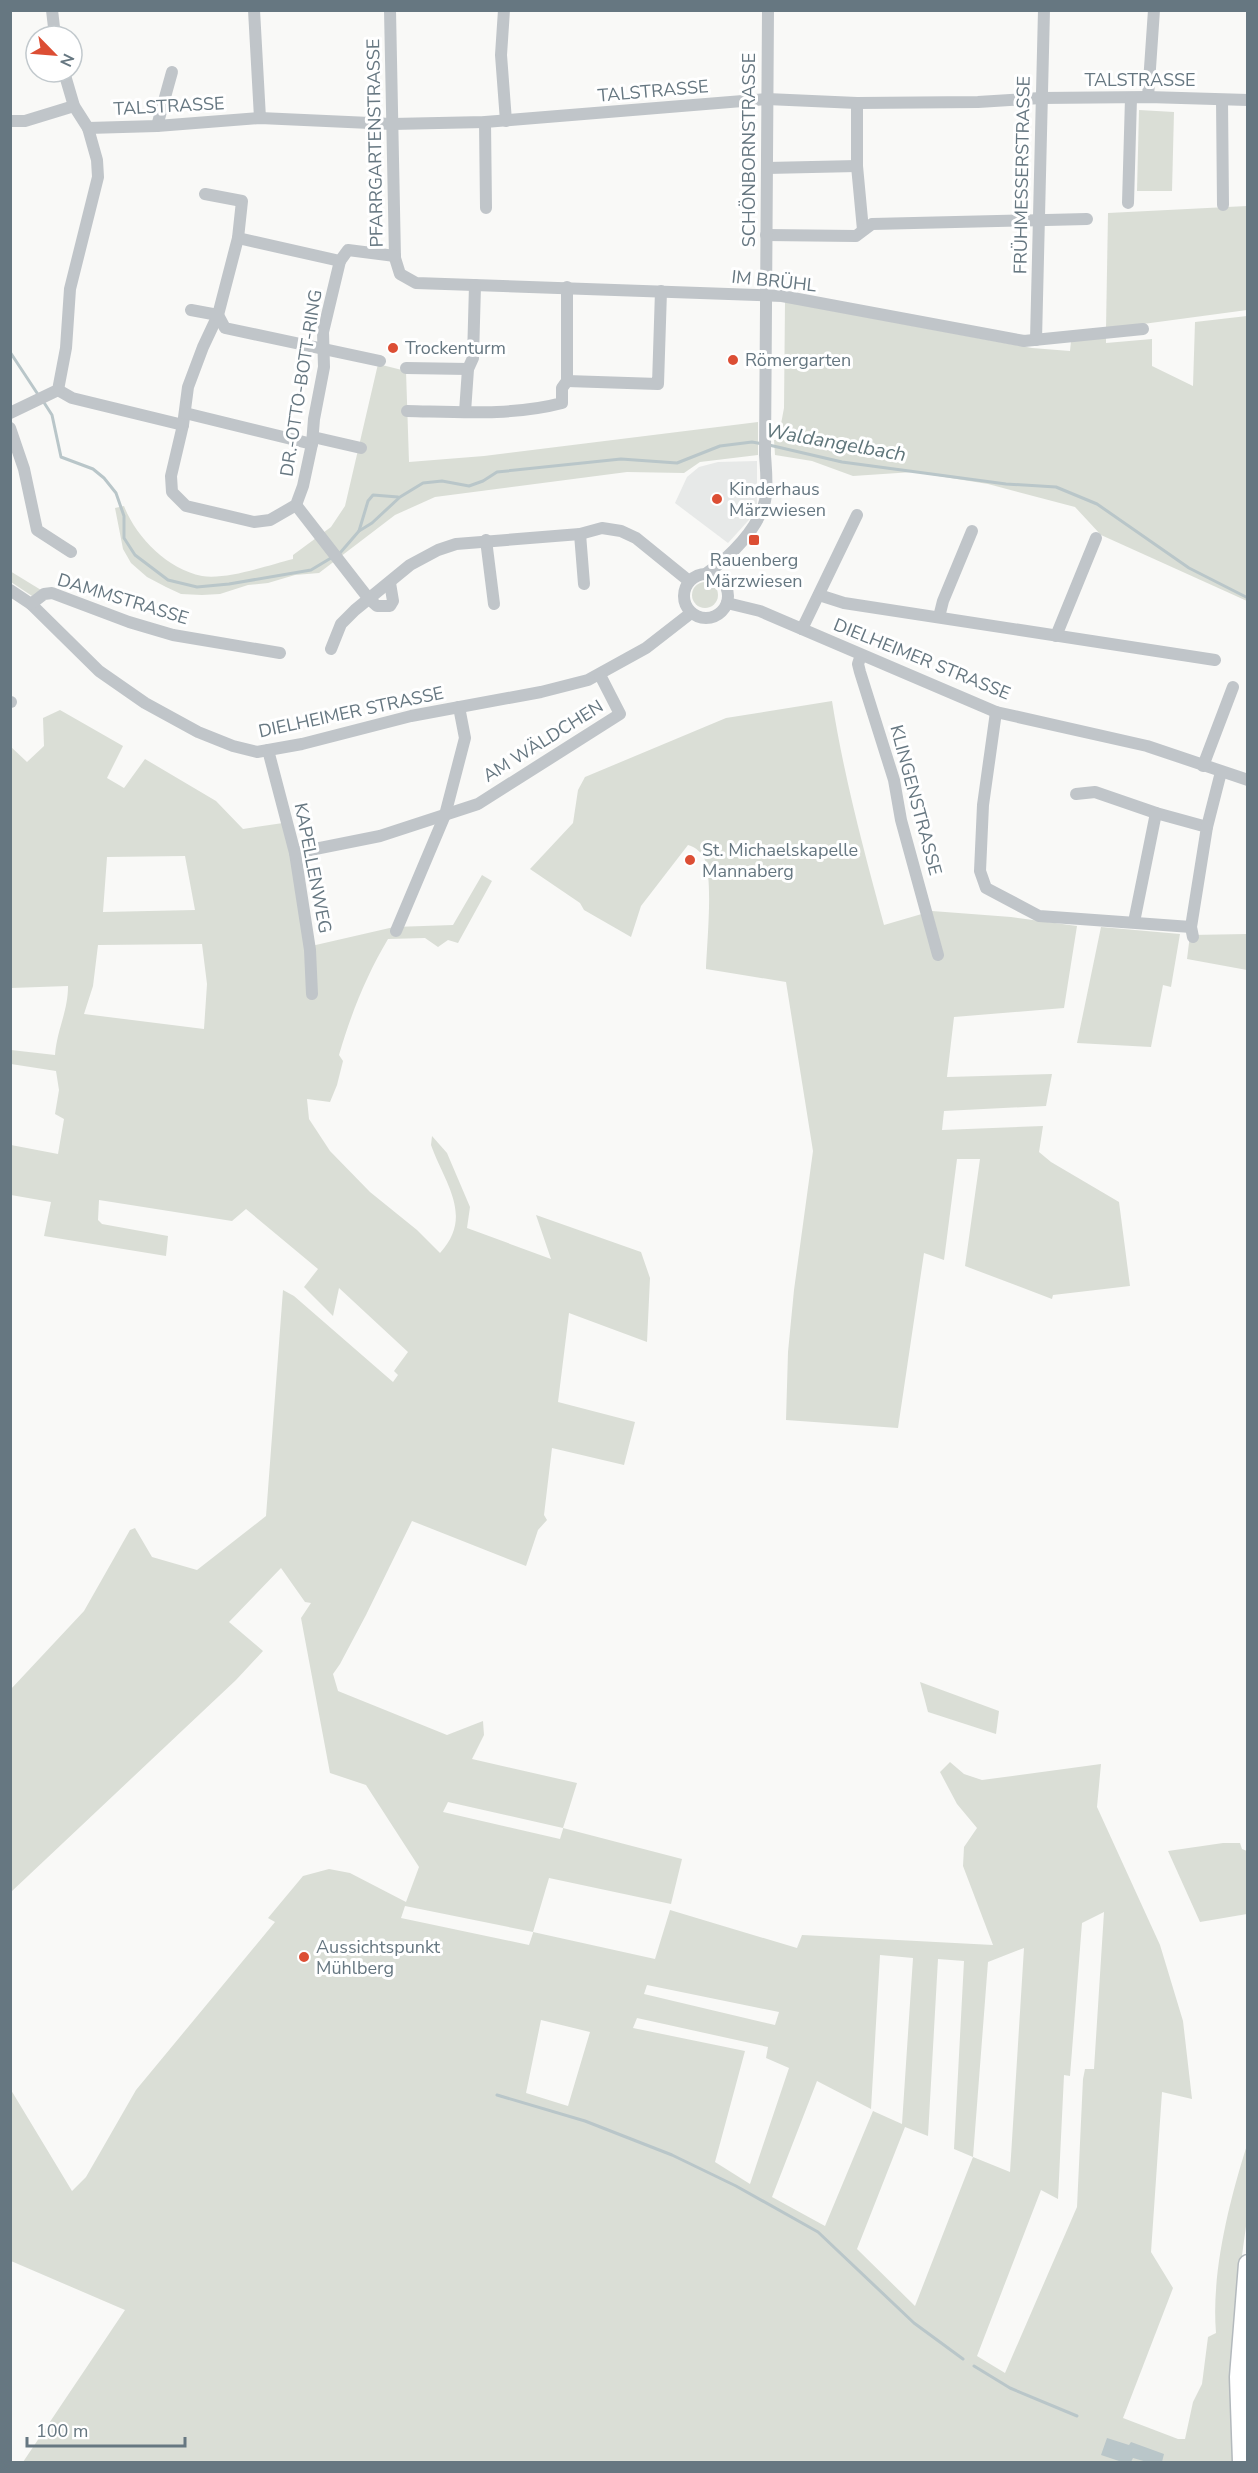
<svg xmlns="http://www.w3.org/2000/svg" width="1258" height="2473" font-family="'Nunito Sans',sans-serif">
	<rect width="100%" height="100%" fill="#f9f9f7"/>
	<polygon fill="#e7e9e8" points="757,461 757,511 728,543 675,503 687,477 699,467 718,462"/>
	<g fill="#daded6" fill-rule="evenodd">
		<polygon points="1139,110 1174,112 1172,191 1137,191"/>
		<polygon points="1247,206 1247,310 1106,329 1108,213"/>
		<polygon points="785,302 1032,348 1070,351 1071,341 1106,336 1106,343 1152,339 1152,366 1193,386 1195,322 1247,316 1247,601 1101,535 1075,507 988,484 913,472 853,476 812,461 775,455 774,440 778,440 784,408"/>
		<path d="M378 364 406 371 409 462 484 456 758 422V455L700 462 684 473 627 472 435 497 395 515 319 573 295 575 268 583 248 585 220 594 202 595 181 594 166 587 147 577 131 563 123 549 115 508 124 506C136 537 167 569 202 576 227 580 269 565 293 559V555L331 527 345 506Z"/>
		<polygon points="10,571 41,590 32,596 11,582"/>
		<circle cx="705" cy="595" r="13"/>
		<path d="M832 701C844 777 864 851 884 925L932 911 1011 917 1077 926 1064 1008 954 1017 947 1077 1052 1074 1046 1106 944 1111 942 1130 1043 1126 1039 1152 1051 1162 1119 1202 1130 1286 1053 1295 1052 1299 965 1266 980 1159H957L944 1260 924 1253 898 1428 786 1420 788 1352 794 1290 813 1151 786 982 706 969C707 943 713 882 705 860 702 853 696 847 688 845L641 906 631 937 584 910 580 903 530 869 573 823 578 790 585 777 726 718Z"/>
		<path d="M60 710 123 746 107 778 124 788 145 759 216 801 243 829 283 823 294 866 307 947 394 927 453 925 482 875 492 881 458 943 448 940 438 947 425 938 388 939C366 976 351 1014 339 1055L343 1061 337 1085 330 1102 307 1099 309 1119 330 1151 370 1192 417 1230 440 1253C474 1216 445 1184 431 1145L432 1136 447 1153 470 1207 467 1228 551 1259 536 1215 641 1252 650 1278 647 1342 569 1313 558 1402 635 1422 624 1465 552 1448 544 1515 547 1520 538 1530 526 1566 412 1521 366 1615 340 1664 333 1674 338 1691 447 1735 483 1721 484 1735 472 1759 577 1783 563 1828 682 1859 671 1904 549 1878 533 1932 655 1959 670 1910 797 1948 802 1935 993 1945 963 1866 964 1847 977 1828 957 1804 940 1772 950 1762 964 1774 982 1780 1101 1764 1097 1807 1160 1945 1183 2021 1192 2099 1162 2092 1151 2252 1173 2288 1123 2418 1178 2439H1185L1193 2402 1202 2384 1208 2337 1216 2333C1211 2274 1229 2202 1247 2145V2219L1240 2270 1235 2462H23L125 2310 11 2261V2090L72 2191 86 2177 136 2090 275 1922 268 1918 303 1876 329 1869 350 1873 406 1902 419 1867 366 1785 330 1773 301 1618 311 1603 305 1602 281 1568 229 1622 263 1651 236 1680 11 1892V1689L84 1611 130 1530 135 1528 152 1557 197 1570 266 1516 283 1290 294 1296 393 1382 398 1375 394 1371 408 1352 339 1288 333 1316 304 1287 318 1269 246 1209 232 1221 99 1200 98 1220 102 1224 168 1236 166 1256 44 1236 51 1202 11 1195V1145L58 1154 64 1119 55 1114 59 1090 56 1071 11 1064V1050L55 1055C57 1029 68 1012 68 986L11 988 10 746 27 762 44 746 43 718ZM185 856 195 910 103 912 107 857ZM202 944 207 984 204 1029 84 1014 93 986 98 945ZM448 1802 563 1828V1829L560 1839 443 1812ZM405 1906 533 1932V1933L529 1945 401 1918ZM1104 1912 1094 2069H1085L1083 2079 1077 2207 1005 2373 977 2356 1041 2190 1058 2199 1064 2075 1070 2076 1082 1923ZM1024 1948 1010 2172 973 2157 988 1962ZM880 1955 913 1958 902 2124 873 2111 825 2226 772 2197 817 2081 871 2109ZM938 1959 964 1961 954 2149 973 2157 915 2306 857 2249 905 2127 928 2136ZM647 1985 779 2012 775 2025 644 1994ZM637 2018 768 2047 766 2058 789 2068 750 2184 715 2162 745 2051 633 2028ZM541 2020 590 2032 568 2106 526 2093Z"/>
		<polygon points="1101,927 1180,934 1171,987 1163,985 1151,1047 1077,1043"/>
		<polygon points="1247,934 1247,970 1187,959 1190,935"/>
		<polygon points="920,1682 999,1711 996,1734 928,1712"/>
		<polygon points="1223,1843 1240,1843 1242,1849 1247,1851 1247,1914 1200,1922 1168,1851"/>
	</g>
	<polygon fill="#b9c6c9" points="1107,2438 1129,2445 1131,2442 1164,2454 1162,2462 1147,2462 1133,2458 1131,2462 1122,2462 1101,2455"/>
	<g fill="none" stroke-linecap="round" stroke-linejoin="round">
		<g stroke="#b9c6c9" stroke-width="3">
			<polyline points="10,352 39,396"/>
			<polyline points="43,401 52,415 61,457 93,469 104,478 116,493 124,516 124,538 135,555 168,580 197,587 229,584 311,570 331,558"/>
			<polyline points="769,445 842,462 1006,484 1056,487 1097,504 1189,568 1248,598"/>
			<polyline points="359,531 368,501 373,495 398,497"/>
			<polyline points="340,553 359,531 372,523 400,497 423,483 442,481 469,486 483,481 497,472 621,459 677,463 720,446 752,442 763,444"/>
			<polyline points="497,2095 585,2121 672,2155 736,2186 818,2232 914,2323 963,2359"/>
			<polyline points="974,2366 1010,2388 1077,2416"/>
		</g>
		<defs>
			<polyline id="secondary" points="1242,2462 1239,2377 1248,2264"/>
		</defs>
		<use href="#secondary" stroke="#b3b9bd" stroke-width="21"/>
		<g stroke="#c0c5c9" stroke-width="12">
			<polyline points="52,10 55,36"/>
			<polyline points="254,10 260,118"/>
			<polyline points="390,10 395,258 400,274 416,283 782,296 1024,341 1143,329"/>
			<polyline points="504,10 501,55 506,121"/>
			<polyline points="1148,97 1154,10"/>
			<polyline points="1222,100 1223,205"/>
			<polyline points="857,103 857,166 863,230"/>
			<polyline points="10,121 25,121 74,106"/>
			<polyline points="485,122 486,208"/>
			<polyline points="157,126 172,72"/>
			<polyline points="88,128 157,126 260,118 392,124 485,122 767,99 857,103 978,102 1041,98 1148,97 1248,100"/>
			<polyline points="767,168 857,166"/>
			<polyline points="205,194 242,201 238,238 218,315 203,347 188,387 183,425 171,476 172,492 186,506 254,522 270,520 296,505 303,486 312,444 314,419 324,367 323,332 340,261"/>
			<polyline points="1128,203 1131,98"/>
			<polyline points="766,235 856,236 872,224 1087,219"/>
			<polyline points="238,238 340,261 348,250 395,256"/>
			<polyline points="191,310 218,315 225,328 380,361"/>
			<polyline points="1036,340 1044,10"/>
			<polyline points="406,368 468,369"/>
			<polyline points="567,381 658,384 661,291"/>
			<polyline points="58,390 72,398 183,425"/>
			<path d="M407 411C458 412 513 416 562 403V388L567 381V287"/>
			<polyline points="465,412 468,369 473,358 475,285"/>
			<polyline points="10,413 58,390 66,348 70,289 98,177 97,160 88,128 74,106 64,72"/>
			<polyline points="185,413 312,444"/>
			<polyline points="10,428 24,469 37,530 71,552"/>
			<polyline points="313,437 361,448"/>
			<polyline points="296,505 369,599 377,606 390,606 393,601 390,583"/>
			<polyline points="580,534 584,584"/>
			<polyline points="486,540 494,604"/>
			<path d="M707 573C730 557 758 529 765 501 768 486 766 470 765 455L768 10"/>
			<circle cx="706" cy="596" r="22"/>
			<polyline points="10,590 31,604 99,671 145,703 198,732 233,746 257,752 302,744 411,716 541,692 588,680 646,648 691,613"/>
			<polyline points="819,595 844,603 1215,660"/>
			<polyline points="727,603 760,611 996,712 1147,746 1248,780"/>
			<polyline points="31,604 44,594 52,593 129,622 173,635 280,653"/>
			<polyline points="939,617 943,601 972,531"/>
			<polyline points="802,629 857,515"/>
			<polyline points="1056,636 1096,538"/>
			<polyline points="331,649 341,624 355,610 410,565 438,550 456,544 580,534 602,528 621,531 636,538 689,581"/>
			<polyline points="861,655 858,664 860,672 894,780 901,820 938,955"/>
			<polyline points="10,702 11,702"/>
			<polyline points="996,712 983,805 980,871 986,888 1039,916 1191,927"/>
			<polyline points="268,750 295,853 310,950 312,994"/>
			<polyline points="1203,766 1233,687"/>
			<polyline points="1076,794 1095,792 1156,813 1207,827"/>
			<polyline points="295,853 380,836 478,804 620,714 600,675"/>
			<polyline points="1134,922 1156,813"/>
			<polyline points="396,931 445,815 465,738 459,707"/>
			<polyline points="1193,937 1191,927 1207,827 1221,772"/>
		</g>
		<use href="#secondary" stroke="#fff" stroke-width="18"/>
	</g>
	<g fill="#dc4e34" stroke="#fff" stroke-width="2">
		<circle cx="393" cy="348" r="6"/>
		<circle cx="733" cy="360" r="6"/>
		<circle cx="717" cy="499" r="6"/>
		<rect x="748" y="534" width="12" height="12" rx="3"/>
		<circle cx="690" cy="860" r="6"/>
		<circle cx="304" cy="1957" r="6"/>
	</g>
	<g text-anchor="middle" stroke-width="6" stroke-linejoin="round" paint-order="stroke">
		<g font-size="18" fill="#667781" stroke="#fff">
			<text x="1140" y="86">TALSTRASSE</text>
			<text transform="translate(653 91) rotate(-5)" y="6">TALSTRASSE</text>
			<text transform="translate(169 106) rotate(-3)" y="6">TALSTRASSE</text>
			<text transform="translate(375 143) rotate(-91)" y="6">PFARRGARTENSTRASSE</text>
			<text transform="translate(749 150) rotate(-90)" y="6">SCHÖNBORNSTRASSE</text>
			<text transform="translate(1022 175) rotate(-89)" y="6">FRÜHMESSERSTRASSE</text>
			<text transform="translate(774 281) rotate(6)" y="6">IM BRÜHL</text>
			<text transform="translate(301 383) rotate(-81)" y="6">DR.-OTTO-BOTT-RING</text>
			<text transform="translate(123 599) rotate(17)" y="6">DAMMSTRASSE</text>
			<text transform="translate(922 659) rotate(22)" y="6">DIELHEIMER STRASSE</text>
			<text transform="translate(351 712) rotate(-12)" y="6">DIELHEIMER STRASSE</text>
			<text transform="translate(543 741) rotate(-32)" y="6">AM WÄLDCHEN</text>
			<text transform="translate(916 800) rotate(75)" y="6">KLINGENSTRASSE</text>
			<text transform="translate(313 868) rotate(79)" y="6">KAPELLENWEG</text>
		</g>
		<g font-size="18" fill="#667781" stroke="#fff" text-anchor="start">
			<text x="405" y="354">Trockenturm</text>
			<text x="745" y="366">Römergarten</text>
			<text x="729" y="495">Kinderhaus<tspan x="729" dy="21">Märzwiesen</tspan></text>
			<text x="754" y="566" text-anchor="middle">Rauenberg<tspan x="754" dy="21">Märzwiesen</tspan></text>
			<text x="702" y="856">St. Michaelskapelle<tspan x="702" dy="21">Mannaberg</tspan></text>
			<text x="316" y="1953">Aussichtspunkt<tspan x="316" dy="21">Mühlberg</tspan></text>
		</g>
		<g font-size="20" font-style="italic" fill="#60767b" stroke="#fff">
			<text transform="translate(836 442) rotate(10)" y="7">Waldangelbach</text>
		</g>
	</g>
	<rect width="1258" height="2473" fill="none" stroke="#667781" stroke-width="24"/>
	<g transform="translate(54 54) rotate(115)"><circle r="28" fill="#ffffff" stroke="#c2c9cd" stroke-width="1.5"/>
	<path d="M0-4.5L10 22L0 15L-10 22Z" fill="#dc4e34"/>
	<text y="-9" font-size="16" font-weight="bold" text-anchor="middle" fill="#667781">N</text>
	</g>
	<path d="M27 2437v9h158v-9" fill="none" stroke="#667781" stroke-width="3"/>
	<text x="36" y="2437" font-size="18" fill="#667781" stroke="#ffffff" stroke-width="4.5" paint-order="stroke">100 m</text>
</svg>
